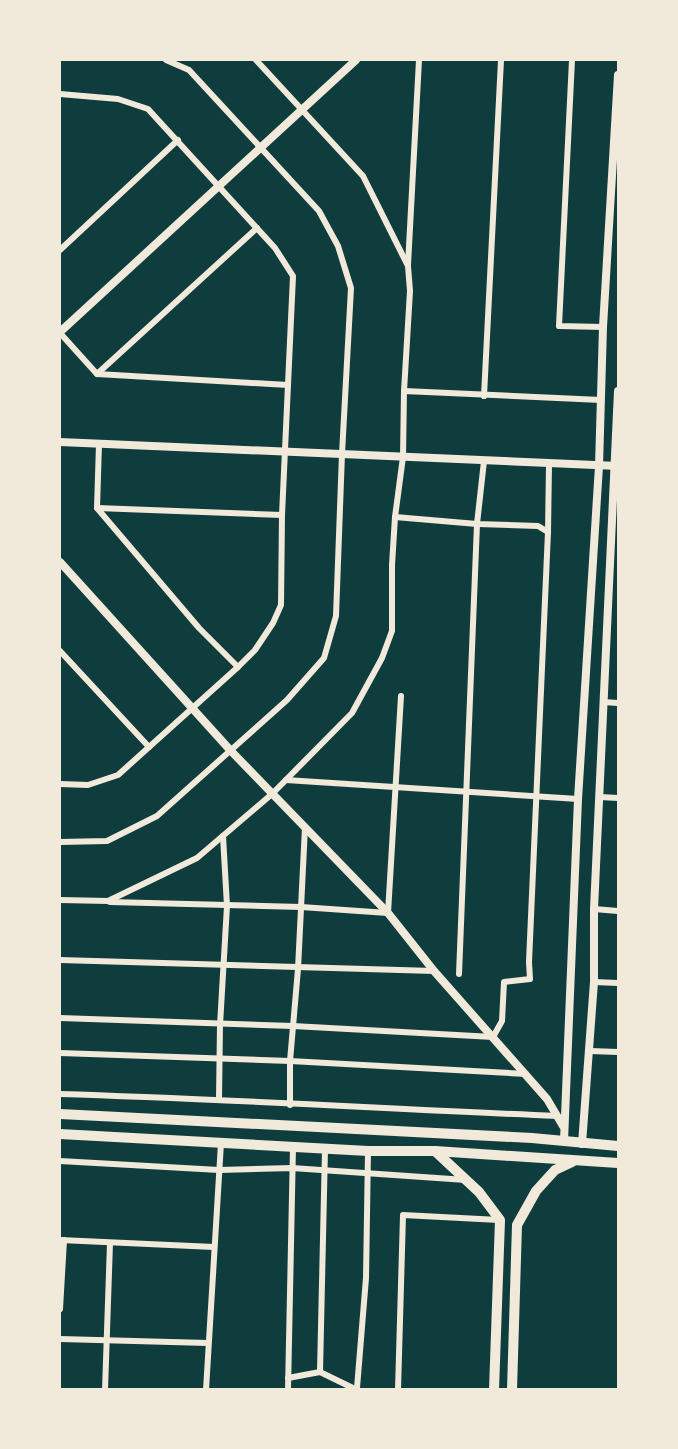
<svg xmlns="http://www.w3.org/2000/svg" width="678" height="1449" font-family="'Archivo Narrow',sans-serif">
	<rect width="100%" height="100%" fill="#0f3d3e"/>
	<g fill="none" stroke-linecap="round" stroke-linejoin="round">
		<g stroke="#f1e9da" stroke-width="6">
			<polyline points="572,60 559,326 603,327"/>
			<polyline points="60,94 118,99 148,109 275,248 293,276 282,515 281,605 273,623 255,650 238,667 118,775 88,785 60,784"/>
			<polyline points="60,250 178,140"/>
			<polyline points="408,265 419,60"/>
			<polyline points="60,333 97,374 288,385"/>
			<polyline points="97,374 257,228"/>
			<polyline points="404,391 601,400"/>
			<polyline points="484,396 501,60"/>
			<polyline points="99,444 97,508 199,628 238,667"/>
			<polyline points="97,508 282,515"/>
			<polyline points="395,517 477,524 538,526 548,532"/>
			<polyline points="60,651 149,747"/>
			<polyline points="603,702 618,703"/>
			<polyline points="286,780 578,799"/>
			<polyline points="600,797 618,798"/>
			<polyline points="60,842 107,841 157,816 287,700 324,658 336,616 342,454 351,288 338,246 319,211 189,70 166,60"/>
			<polyline points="60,900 108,901 197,858 272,794 352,713 382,658 392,631 392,565 395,517 403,457 404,391 410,291 408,266 363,176 256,60"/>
			<polyline points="110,902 301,907 388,913 401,696"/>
			<polyline points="594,909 618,911"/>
			<polyline points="60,960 434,971"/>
			<polyline points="459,974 477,524 484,461"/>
			<polyline points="594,982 618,983"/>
			<polyline points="60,1018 293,1026 493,1037 502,1021 504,982 530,979 529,962 548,532 549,464"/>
			<polyline points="590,1051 618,1052"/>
			<polyline points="60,1053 290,1061 526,1074"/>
			<path d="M60 1094C225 1099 391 1109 557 1116"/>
			<polyline points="219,1099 220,1025 227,906 223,836"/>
			<polyline points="290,1105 290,1061 298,969 305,827"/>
			<polyline points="325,1149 320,1372 357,1390"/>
			<polyline points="60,1161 219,1170 292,1168 466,1180"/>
			<polyline points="60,1240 214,1247"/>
			<polyline points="60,1309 64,1240"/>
			<polyline points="60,1339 208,1343"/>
			<polyline points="288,1378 320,1372"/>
			<polyline points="357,1388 366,1278 368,1151"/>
			<polyline points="105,1390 110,1243"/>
			<polyline points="206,1390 221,1143"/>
			<polyline points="288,1390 293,1147"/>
			<polyline points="398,1390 403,1215 499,1220"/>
		</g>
		<g stroke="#f1e9da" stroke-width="8">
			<polyline points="60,332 356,60"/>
			<polyline points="60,442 618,466"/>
			<polyline points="60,562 231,751 388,913 434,971 547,1099 563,1126"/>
			<polyline points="564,1141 578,799 599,466 603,327 618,75"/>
			<polyline points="582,1144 594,982 594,909 618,391"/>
		</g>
		<g stroke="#f1e9da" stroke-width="10">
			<polyline points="60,1114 532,1138 618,1146"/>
			<polyline points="60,1134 368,1151 435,1151 618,1163"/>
			<polyline points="435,1151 479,1192 500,1220 494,1390"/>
			<polyline points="512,1390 517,1225 536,1191 555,1170 572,1162"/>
		</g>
	</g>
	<rect width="678" height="1449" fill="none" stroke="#f1e9da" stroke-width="122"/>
</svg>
